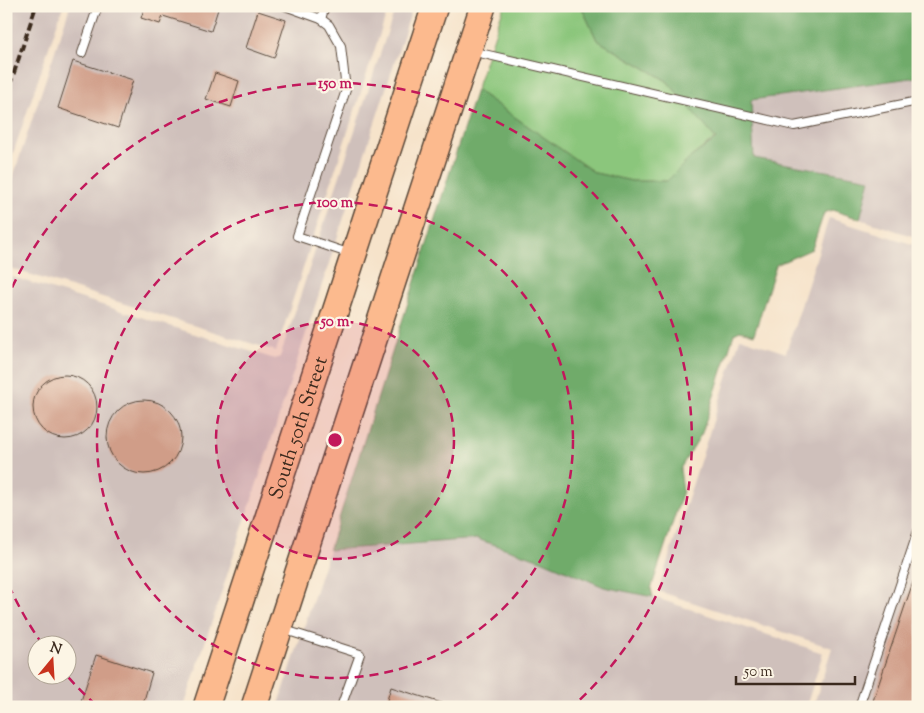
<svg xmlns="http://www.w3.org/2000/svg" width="924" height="713" font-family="'Sorts Mill Goudy',serif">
	<rect width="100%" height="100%" fill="#fcf5e5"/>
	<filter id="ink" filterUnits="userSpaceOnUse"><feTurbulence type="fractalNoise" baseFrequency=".02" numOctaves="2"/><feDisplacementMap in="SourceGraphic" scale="10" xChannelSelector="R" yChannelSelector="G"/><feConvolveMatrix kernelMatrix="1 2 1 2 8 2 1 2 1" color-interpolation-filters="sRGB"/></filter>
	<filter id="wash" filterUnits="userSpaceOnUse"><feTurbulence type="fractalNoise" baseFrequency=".0096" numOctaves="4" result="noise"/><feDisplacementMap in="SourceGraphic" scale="20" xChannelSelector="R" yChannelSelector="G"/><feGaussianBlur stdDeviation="1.12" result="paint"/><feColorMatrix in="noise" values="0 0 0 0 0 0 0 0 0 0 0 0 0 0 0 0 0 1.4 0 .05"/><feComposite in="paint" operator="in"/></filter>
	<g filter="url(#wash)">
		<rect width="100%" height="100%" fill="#f6e3ca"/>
		<g fill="#cfc0bb" fill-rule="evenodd">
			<polygon points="6,6 63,6 6,174"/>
			<polygon points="70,6 389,6 276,351 6,267 6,205 13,177"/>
			<path d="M396 6H413L184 707H6V275L275 359 280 357ZM38 646H68V676H38Z"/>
			<polygon points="918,77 918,238 860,219 870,179 754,158 750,100"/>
			<polygon points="829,218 918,246 918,707 813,707 832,648 658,591 740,338 786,353"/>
			<polygon points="477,539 541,560 604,587 653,597 823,653 806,707 278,707 329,550"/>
		</g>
		<polygon fill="#8bc67b" stroke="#63784c" points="504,6 581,6 597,40 667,81 716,138 691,157 667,181 632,181 595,173 476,90"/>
		<polygon fill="#70ab6b" stroke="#566a44" points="581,6 918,6 918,77 751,100 754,158 870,179 860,219 832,210 824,213 812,249 776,265 754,335 740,331 734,334 702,433 680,469 683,491 651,589 653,597 604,587 541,560 477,539 329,550 476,90 595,173 632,181 667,181 691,157 716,139 667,81 597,40"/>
		<g id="blocks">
			<g fill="#d09d88">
				<polygon points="145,6 219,6 211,31 163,16 160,24 141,18"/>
				<polygon points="258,11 286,20 274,58 246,48"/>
				<polygon points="73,61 133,80 118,128 58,108"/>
				<polygon points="215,73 239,81 231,107 206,99"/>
				<circle cx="65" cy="407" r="32"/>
				<circle cx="144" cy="437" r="37"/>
				<polygon points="917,570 918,707 871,707"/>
				<polygon points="96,655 152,673 142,707 79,707"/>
				<polygon points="391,687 451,706 451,707 385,707"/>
			</g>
		</g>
	</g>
	<g filter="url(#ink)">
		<use href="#blocks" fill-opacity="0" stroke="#574638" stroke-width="1"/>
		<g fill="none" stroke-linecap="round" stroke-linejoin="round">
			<defs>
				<g id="service">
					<polyline points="285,6 321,19"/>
					<polyline points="325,6 321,19 329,25 341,46 346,90 297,236 351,254"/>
					<polyline points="471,51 794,126 918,101"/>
					<polyline points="82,53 98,6"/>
					<polyline points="282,629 360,654 341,707"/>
					<polyline points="859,707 918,531"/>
				</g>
				<g id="primary">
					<path id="s1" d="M206 707 435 6"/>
					<polyline points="254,707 483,6"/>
				</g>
			</defs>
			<use href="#service" stroke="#574638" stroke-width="10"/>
			<use href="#primary" stroke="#574638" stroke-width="28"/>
			<use href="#service" stroke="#fff" stroke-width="8"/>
			<use href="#primary" stroke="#fcba8e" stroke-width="25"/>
			<polyline stroke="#3b2a1e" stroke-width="4" stroke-dasharray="8 4" stroke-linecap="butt" points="6,97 36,6"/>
		</g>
	</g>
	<circle cx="335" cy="440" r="119" fill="#c2185b" fill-opacity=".12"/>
	<g fill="none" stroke="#c2185b" stroke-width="2.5" stroke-dasharray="9 6">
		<circle cx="335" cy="440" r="119"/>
		<circle cx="335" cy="440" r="238"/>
		<path d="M96 705A357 357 0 0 1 68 677M43 645A357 357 0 0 1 6 579M6 301A357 357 0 1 1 574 705"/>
	</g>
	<g text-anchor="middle" stroke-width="4.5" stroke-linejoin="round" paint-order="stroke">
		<g font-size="20" fill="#3b2a1e" stroke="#fcf5e5">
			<text dy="7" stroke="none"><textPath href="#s1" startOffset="294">South 50th Street</textPath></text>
		</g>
	</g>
	<circle cx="335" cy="440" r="8" fill="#c2185b" stroke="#fcf5e5" stroke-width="2.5"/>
	<g font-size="15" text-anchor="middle" font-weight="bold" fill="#c2185b" stroke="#fcf5e5" stroke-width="4.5" stroke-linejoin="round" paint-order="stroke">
		<text x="335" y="88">150 m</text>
		<text x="335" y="207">100 m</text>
		<text x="335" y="326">50 m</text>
	</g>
	<rect width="924" height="713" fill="none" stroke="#fcf5e5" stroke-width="25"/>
	<g transform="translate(52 660) rotate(18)"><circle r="24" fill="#fcf5e5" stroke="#afa495"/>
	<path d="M0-4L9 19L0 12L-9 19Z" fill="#c8321e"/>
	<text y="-8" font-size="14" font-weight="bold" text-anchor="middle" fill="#3b2a1e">N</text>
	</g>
	<path d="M736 676v8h119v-8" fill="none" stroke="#3b2a1e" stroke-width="2.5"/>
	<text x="744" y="676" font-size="15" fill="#3b2a1e" stroke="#fcf5e5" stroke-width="4" paint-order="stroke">50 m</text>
</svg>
